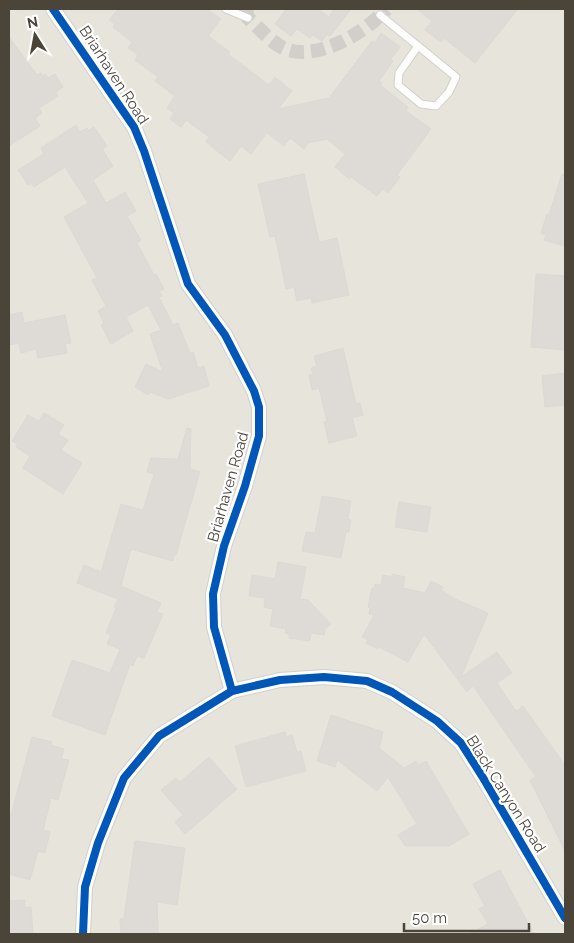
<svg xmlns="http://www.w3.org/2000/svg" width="574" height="943" font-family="Raleway,sans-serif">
	<rect width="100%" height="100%" fill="#f4f2ee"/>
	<rect fill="#e7e4dc" x="9" y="9" width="556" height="925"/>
	<g fill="#dedbd6" stroke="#dcd9d4">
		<polygon points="118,9 206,9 221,19 208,36 230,52 228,54 269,85 275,77 292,91 278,109 329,98 372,41 375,43 381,33 400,47 391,59 393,61 379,81 382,83 380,85 408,107 406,111 431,129 397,175 400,177 388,193 383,189 377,196 351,177 349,179 335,167 345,154 327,139 308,143 304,149 290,138 284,146 267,133 251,154 241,146 230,161 206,142 209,137 186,120 181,127 170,119 174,113 167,108 175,96 155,81 158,77 135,60 138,55 128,48 132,42 113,27 115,24 109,20"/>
		<polygon points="286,9 318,9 329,17 334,9 351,9 330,36 327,34 322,41 313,35 310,38 297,29 291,36 275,24"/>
		<polygon points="417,9 518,9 475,63 444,38 441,42 425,30 432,21"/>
		<polygon points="9,37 37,75 41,73 43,76 45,74 48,78 55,74 63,87 56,92 58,96 39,108 42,113 35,118 40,126 9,146"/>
		<polygon points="76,125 80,132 87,128 89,130 94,127 107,146 102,149 113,166 93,180 106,203 125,192 136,211 127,216 141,240 137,243 154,275 156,274 164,289 159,291 162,296 159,297 173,325 178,323 190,353 193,352 198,368 204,366 209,386 168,399 150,392 148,395 135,387 146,364 163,372 150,334 161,330 148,305 126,317 133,331 111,344 101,325 104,323 98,311 106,306 92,280 97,278 64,217 88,203 65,167 34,187 31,183 28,185 18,170 44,154 41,148"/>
		<polygon points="304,174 319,242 337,238 349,295 312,303 311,298 297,301 294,287 286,289 275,236 270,237 258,184"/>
		<polygon points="562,174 565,175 565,246 544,240 546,235 541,233 547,214 549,215"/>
		<polygon points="536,274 565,276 565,350 531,347"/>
		<polygon points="22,312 24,323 65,315 71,343 65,344 67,353 38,358 36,349 21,353 19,343 9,345 9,315"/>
		<polygon points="343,348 356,404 360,403 363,415 352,418 357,436 329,443 324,422 327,421 319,388 312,390 309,375 313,374 311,368 317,366 314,356"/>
		<polygon points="565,373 565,405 545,407 542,376"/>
		<polygon points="44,413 64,425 58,434 68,440 61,450 82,463 63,494 23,468 30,456 16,447 18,444 12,441 28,415 39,421"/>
		<polygon points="187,428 191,429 190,469 200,472 176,555 174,555 173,561 131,549 121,586 161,603 157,612 163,614 144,658 137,656 133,666 130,664 105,735 52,716 72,660 110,673 120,649 107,644 111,635 106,633 116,608 114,607 118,599 77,583 84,565 101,572 121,504 143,510 154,474 147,472 151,458 178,459"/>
		<polygon points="322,496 351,501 348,519 351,520 349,532 346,532 341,558 302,551 306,532 315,533"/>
		<polygon points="399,502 431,507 427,532 395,527"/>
		<polygon points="278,562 306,567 300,599 308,600 331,624 325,629 324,635 311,633 310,641 289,638 289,634 285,633 286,629 270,626 273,609 264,607 265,598 249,596 252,575 275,579"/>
		<polygon points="392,574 405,577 403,588 425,593 431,581 443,587 441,590 455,599 488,613 461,677 497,652 512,673 497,683 516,711 523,706 565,765 565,851 530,780 536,777 473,686 467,692 424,634 408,662 379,647 378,649 366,643 368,640 362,637 374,615 369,614 370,608 368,607 372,588 374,589 375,584 381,585 383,575 392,577"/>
		<polygon points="331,715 383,732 379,748 404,768 416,761 418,765 426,761 469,834 449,846 405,846 398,835 417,824 388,777 377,791 337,760 335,767 317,761"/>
		<polygon points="285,732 286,737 292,735 297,752 301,751 306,771 246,787 235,746"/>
		<polygon points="32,737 52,742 51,745 64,749 61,759 69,760 58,800 51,798 43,830 50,832 45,853 38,851 30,880 9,874 9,814 11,815"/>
		<polygon points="209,757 237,789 185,834 175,822 183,815 161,790 176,778 180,782"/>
		<polygon points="135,841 185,848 177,905 157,902 158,934 121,934 120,919 124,918"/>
		<polygon points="500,870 534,934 469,934 488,924 479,909 485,906 473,884"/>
		<polygon points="25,900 24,907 31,907 33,934 9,934 9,901"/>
	</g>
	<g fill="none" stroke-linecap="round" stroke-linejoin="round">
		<path stroke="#d2cfca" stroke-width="14" stroke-dasharray="14 7" stroke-linecap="butt" d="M246 9 248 18C258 27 271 42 283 48 314 63 366 33 386 9"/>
		<defs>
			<g id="service">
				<polyline points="226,9 248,18"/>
				<polyline points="380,15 456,77 449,92 436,106 421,104 398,85 399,73 418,46"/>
			</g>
			<g id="minor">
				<polyline points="53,9 134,127 144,151 188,284 225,335 254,391 259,407 259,436 245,486 224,546 213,594 214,627 232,691"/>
				<polyline points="83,934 85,887 98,843 124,778 159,736 232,691 280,680 324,677 367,681 392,692 437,721 461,743 482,776 565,918"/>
			</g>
		</defs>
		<use href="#service" stroke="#d2d0cb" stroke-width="9"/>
		<use href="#minor" stroke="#d2d0cb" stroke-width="16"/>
		<use href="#service" stroke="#fdfdfc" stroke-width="7"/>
		<use href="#minor" stroke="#fdfdfc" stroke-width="14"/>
		<defs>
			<g id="cycleway">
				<polyline points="53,9 134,127 144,151 188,284 225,335 254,391 259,407 259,436 245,486 224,546 213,594 214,627 232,691"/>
				<polyline points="83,934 85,887 98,843 124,778 159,736 232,691 280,680 324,677 367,681 392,692 437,721 461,743 482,776 565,918"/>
			</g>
		</defs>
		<use href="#cycleway" stroke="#fff" stroke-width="11"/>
		<use href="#cycleway" stroke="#0057b8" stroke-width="8"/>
	</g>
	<g text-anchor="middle" stroke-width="4.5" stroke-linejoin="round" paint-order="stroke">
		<g font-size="15" fill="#4b4439" stroke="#fff">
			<text transform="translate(114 75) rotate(57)" y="5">Briarhaven Road</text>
			<text transform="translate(228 487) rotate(-74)" y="5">Briarhaven Road</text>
			<text transform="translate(506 794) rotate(58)" y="5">Black Canyon Road</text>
		</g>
	</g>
	<rect width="574" height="943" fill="none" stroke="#4b4439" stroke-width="20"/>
	<g transform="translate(35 35) rotate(349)" stroke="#ffffff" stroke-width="4" paint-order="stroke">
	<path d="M0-4L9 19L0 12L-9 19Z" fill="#4b4439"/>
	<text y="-8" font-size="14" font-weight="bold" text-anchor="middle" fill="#4b4439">N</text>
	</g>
	<path d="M404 923v8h125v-8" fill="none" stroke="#4b4439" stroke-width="2.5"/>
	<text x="412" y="923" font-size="15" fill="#4b4439" stroke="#ffffff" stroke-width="4" paint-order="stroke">50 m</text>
</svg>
